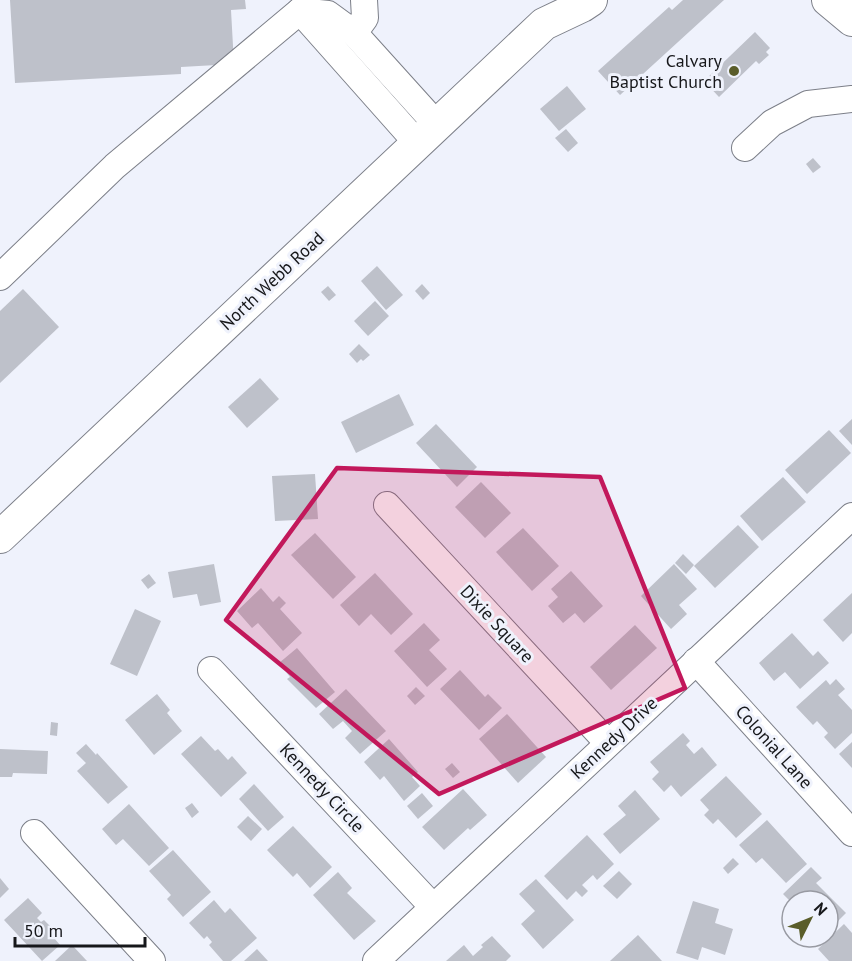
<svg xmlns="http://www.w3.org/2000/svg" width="852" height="961" font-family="'PT Sans',sans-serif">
	<rect width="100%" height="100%" fill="#eff2fc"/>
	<g fill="#bec1ca">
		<polygon points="10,0 245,0 246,9 231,10 234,64 181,67 181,74 15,83"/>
		<polygon points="683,0 724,0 620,95 598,71 669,7 672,10"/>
		<polygon points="755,32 770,48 766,52 769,55 759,64 756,61 719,97 704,81"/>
		<polygon points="567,86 586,109 559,131 540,109"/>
		<polygon points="566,129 578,143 568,152 555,138"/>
		<polygon points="813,158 821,167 813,173 806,164"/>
		<polygon points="377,266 403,295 386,310 361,281"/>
		<polygon points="422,284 430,293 423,300 415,291"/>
		<polygon points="328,286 336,295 329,301 321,292"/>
		<polygon points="23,289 59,327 0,383 0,311"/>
		<polygon points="375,301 389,316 368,336 354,321"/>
		<polygon points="359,344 370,355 363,361 361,359 357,363 349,354"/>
		<polygon points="260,378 279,399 247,428 228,407"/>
		<polygon points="399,394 414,425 356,453 341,422"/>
		<polygon points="852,419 852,445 839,431"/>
		<polygon points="436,424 477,467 457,487 416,443"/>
		<polygon points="829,430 851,453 807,494 785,470"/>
		<polygon points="315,474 318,519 275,521 272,476"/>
		<polygon points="783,477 806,502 762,541 740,516"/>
		<polygon points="481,482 511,513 485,538 455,507"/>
		<polygon points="738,525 759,547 715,588 694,566"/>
		<polygon points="523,528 559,566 532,591 496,552"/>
		<polygon points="315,533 356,577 333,599 291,555"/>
		<polygon points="683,554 694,565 686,574 675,563"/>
		<polygon points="214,564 221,602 200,606 197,594 173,598 168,572"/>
		<polygon points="674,564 697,589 679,605 687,614 671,629 641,596"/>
		<polygon points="571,571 603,606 584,623 575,613 563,623 548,606 558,597 551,589"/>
		<polygon points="375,573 413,614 391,635 371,614 359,626 340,605"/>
		<polygon points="149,574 156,583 148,589 141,580"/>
		<polygon points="261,588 273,602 279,596 286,603 280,609 302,633 283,651 258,623 252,628 237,611"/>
		<polygon points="852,593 852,633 843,642 823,620"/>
		<polygon points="135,609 161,621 137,676 110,664"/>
		<polygon points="424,623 440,640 429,650 447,669 427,687 394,651"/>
		<polygon points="635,625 657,648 611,690 590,667"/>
		<polygon points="792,633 813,656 818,651 829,663 800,689 785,672 774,681 759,663"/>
		<polygon points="297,648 335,692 316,708 287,679 290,677 279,663"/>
		<polygon points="460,670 485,697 488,694 502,708 479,730 440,689"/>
		<polygon points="836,679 845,689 838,695 852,710 852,733 835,749 824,737 828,733 817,721 813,725 796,707 826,680 830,685"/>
		<polygon points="416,687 425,696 415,705 407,696"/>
		<polygon points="346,689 386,731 360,754 345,738 352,731 343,721 333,729 319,714"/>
		<polygon points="157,694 170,710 167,713 182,731 154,755 125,720"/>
		<polygon points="507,714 546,757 518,783 479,739"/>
		<polygon points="51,722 58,723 57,736 50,735"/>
		<polygon points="683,733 690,741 686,745 694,754 702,747 717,765 681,797 671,785 664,792 652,779 659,772 650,762"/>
		<polygon points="201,736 215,751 218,749 228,760 232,756 247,773 221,797 181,754"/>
		<polygon points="389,739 418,772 412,777 420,786 404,801 384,776 380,780 364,762"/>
		<polygon points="852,742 852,768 839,754"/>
		<polygon points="86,744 96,755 97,753 128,787 108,804 77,771 86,763 76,753"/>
		<polygon points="0,749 48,751 47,774 13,773 12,777 0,777"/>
		<polygon points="452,763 460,772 453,778 445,769"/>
		<polygon points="726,776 762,814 736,838 718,819 713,824 704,815 709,810 700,800"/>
		<polygon points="254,784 284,817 268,831 239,799"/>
		<polygon points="463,789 487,815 470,830 468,828 444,850 422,827"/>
		<polygon points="635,790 660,819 620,854 603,834 626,815 618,806"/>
		<polygon points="422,793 433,806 418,819 407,806"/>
		<polygon points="192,803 199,812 192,818 185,808"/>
		<polygon points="129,804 169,848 149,866 123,839 116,845 102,829"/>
		<polygon points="248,816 262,829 251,841 237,827"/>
		<polygon points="767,820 807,864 786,883 762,858 756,863 739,845"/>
		<polygon points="293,826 332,867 310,888 297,873 293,877 267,850"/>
		<polygon points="587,835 614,864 597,880 593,875 582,885 588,891 582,897 576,891 567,900 544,876"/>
		<polygon points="173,850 211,892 183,917 167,899 171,895 149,871"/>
		<polygon points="733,858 739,864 728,874 723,868"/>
		<polygon points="811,867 822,878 816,883 846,913 828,931 828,901 792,901 792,903 783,894"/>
		<polygon points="619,871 632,884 617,899 603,886"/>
		<polygon points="338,872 352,888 347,893 376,921 354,940 313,895"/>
		<polygon points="0,878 9,889 0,898"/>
		<polygon points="536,879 574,920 543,949 521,924 535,911 519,894"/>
		<polygon points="28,898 42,913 37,918 41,922 44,920 53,929 49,932 60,945 42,961 4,920"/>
		<polygon points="214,900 225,913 230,908 257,938 231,961 223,961 209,945 212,942 207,936 204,939 189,923"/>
		<polygon points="693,901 719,909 715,923 733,929 725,955 702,947 698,960 676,953"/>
		<polygon points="844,924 852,933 852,961 829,961 818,949"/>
		<polygon points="638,935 662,961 610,961"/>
		<polygon points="492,936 511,956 506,961 446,961 464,945 473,956 483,947 481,945"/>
		<polygon points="72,945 87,961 55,961"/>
		<polygon points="257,949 268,961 244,961"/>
	</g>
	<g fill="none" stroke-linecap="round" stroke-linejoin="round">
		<defs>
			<g id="minor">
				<polyline points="300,11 418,144"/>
				<polyline points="354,33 365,18 364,0"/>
				<polyline points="745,148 772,123 808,104 852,99"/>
				<polyline points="0,277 115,166 300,11 328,14 354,33 437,125"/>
				<polyline points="387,505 608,743"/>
				<polyline points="696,661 852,833"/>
				<polyline points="211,670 433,907"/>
				<polyline points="34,833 152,961"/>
				<polyline points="376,961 852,516"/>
			</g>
			<g id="major">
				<polyline points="828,0 852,20"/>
				<polyline points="0,537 544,24 582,6 591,0"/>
			</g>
		</defs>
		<use href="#minor" stroke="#7c7f88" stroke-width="28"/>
		<use href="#major" stroke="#7c7f88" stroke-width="34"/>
		<use href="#minor" stroke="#fff" stroke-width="26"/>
		<use href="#major" stroke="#fff" stroke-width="32"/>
	</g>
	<path fill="#c2185b" fill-opacity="0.2" stroke="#c2185b" stroke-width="4.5" stroke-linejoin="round" d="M337 468 600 477 685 688 439 794 226 620Z"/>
	<circle fill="#5a5d2a" stroke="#eff2fc" stroke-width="2" cx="734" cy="71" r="6"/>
	<g text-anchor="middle" stroke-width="6" stroke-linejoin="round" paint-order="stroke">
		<g font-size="18" fill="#16171a" stroke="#eff2fc" text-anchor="end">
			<text x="722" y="67">Calvary<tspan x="722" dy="21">Baptist Church</tspan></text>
		</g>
		<g font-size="18" fill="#16171a" stroke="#eff2fc">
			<text transform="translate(272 281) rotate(-43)" y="6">North Webb Road</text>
			<text transform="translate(497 624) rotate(47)" y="6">Dixie Square</text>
			<text transform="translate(614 738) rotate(-43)" y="6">Kennedy Drive</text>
			<text transform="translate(774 747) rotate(48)" y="6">Colonial Lane</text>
			<text transform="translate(322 788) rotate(47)" y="6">Kennedy Circle</text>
		</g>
	</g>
	<g transform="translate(810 919) rotate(47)"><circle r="28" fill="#eff2fc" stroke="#989aa2" stroke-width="1.5"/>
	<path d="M0-4.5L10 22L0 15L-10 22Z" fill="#5a5d2a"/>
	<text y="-9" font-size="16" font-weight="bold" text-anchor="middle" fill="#16171a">N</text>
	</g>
	<path d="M15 937v9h130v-9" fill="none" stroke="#16171a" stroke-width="3"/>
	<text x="24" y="937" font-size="18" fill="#16171a" stroke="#eff2fc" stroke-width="4.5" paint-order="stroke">50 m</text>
</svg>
